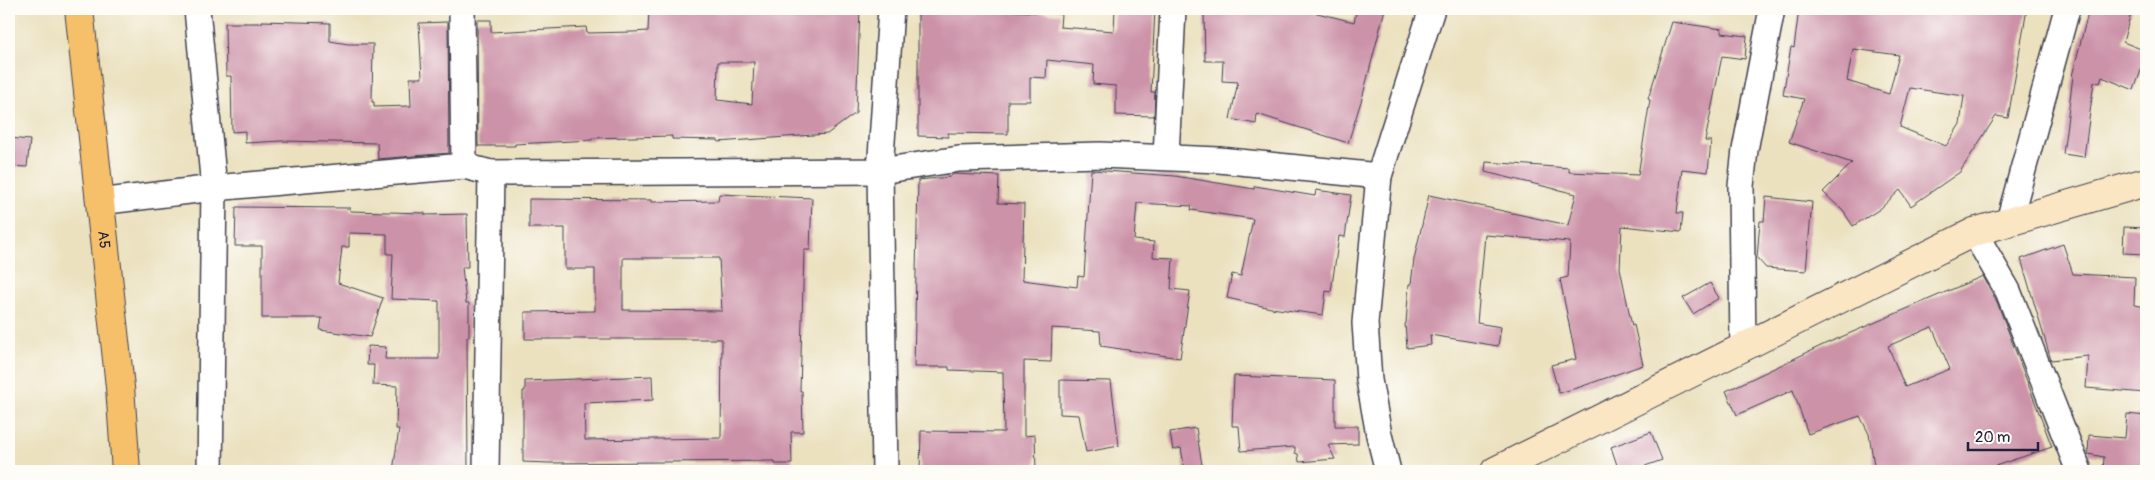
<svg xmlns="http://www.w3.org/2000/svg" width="2155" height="480" font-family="Pangolin,sans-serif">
	<rect width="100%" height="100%" fill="#fdfcf7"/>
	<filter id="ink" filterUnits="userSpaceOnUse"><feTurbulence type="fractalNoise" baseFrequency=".02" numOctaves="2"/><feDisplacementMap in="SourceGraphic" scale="10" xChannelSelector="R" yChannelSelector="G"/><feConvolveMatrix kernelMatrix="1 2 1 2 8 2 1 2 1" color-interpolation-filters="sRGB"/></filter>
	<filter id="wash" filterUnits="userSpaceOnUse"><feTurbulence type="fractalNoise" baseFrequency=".0096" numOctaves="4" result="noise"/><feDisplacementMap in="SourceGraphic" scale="20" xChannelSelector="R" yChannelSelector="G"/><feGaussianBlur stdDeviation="1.12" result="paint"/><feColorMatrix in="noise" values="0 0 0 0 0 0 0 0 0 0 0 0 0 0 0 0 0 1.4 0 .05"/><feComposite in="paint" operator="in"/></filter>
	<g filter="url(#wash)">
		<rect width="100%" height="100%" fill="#ebe1bf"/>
		<g id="blocks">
			<g fill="#cc92a8" fill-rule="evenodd">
				<path d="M649 9 726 12V9H770L783 10V11L825 12V9H860L856 113 827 134 718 142V140L672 139V136L592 138V140L515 144V146H478L477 20H491V32L586 27 587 33 633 32 648 31ZM718 62H754L752 104 717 100Z"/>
				<polygon points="918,9 990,9 1061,14 1060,27 1114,31 1115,9 1155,9 1151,92 1155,92 1154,116 1116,115 1116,86 1093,84 1094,65 1047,60 1046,78 1030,77 1030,101 1008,101 1008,134 948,133 948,137 918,136"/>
				<polygon points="1235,9 1301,9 1354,22 1357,9 1385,9 1363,95 1348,143 1257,114 1256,124 1230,119 1238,82 1222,81 1223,61 1205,61 1204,13 1234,14"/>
				<path d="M1799 9H2027L2008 118 1996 116 1960 172 1911 206 1900 190 1880 209 1853 226 1843 211 1823 192 1852 163 1789 142 1804 99 1783 95 1791 47 1794 48ZM1853 49 1899 55 1889 94 1847 81ZM1910 88 1964 96 1960 124 1946 146 1900 127Z"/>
				<polygon points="2089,9 2132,9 2123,42 2146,51 2146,57 2134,90 2102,77 2100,83 2094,82 2084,157 2063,154 2073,76 2072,76"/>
				<polygon points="262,21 330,23 330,41 348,44 373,44 372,102 374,102 374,107 411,106 410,78 422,78 419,23 448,22 449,153 378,159 377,143 281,141 245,143 245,131 232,132 231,76 226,76 225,23 262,23"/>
				<polygon points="1672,22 1722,29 1722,33 1747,36 1745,59 1722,56 1705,141 1711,141 1708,172 1682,169 1677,213 1683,213 1681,232 1622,226 1620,268 1632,326 1634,325 1643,365 1580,387 1559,393 1551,365 1576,359 1560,279 1568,277 1570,242 1485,235 1477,323 1501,327 1498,346 1430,335 1431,345 1407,348 1405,324 1406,323 1409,284 1411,284 1414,259 1429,195 1568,225 1576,194 1485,172 1486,162 1569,168 1569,172 1638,175 1650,100 1648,99"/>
				<polygon points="9,138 30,140 27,167 9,166"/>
				<polygon points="1091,170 1175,176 1254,189 1255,186 1315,196 1316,190 1351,195 1345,237 1339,236 1331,292 1326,291 1323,315 1271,308 1227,298 1232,274 1241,276 1253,219 1191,210 1192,206 1137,203 1134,240 1154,242 1153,257 1173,258 1171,289 1190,291 1180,358 1101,346 1100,331 1052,328 1051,362 1024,361 1024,436 1035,435 1036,471 920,471 921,431 1004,432 1003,372 949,370 949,367 914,367 918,180 950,177 953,174 999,176 998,203 1024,204 1022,280 1077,287 1078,276 1084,277"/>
				<path d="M719 194 812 198 810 250H804L800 391H802L803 432H791L792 464H775V461L550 463 523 462V391H525V381L652 376 653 400 584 403 585 440 721 438 722 339H525V312L595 311V269H565V228H529V199L651 200V202L718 201ZM623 258H719L722 311 623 310Z"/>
				<polygon points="1766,197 1812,202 1806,271 1766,268 1757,258 1760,221 1764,221"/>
				<polygon points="236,207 350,208 350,211 425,213 425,215 467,214 468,267 462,267 466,303 469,303 469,337 467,337 468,471 393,471 399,429 396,429 397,386 373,385 374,365 367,365 368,346 386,347 385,359 439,359 439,301 391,299 393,254 387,254 387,234 349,233 349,247 342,247 338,283 383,298 370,337 320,330 322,318 262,318 262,246 235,246"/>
				<polygon points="2124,227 2146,228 2146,254 2123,253"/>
				<polygon points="2063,244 2073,274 2135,277 2134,305 2146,307 2146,393 2086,388 2088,356 2051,360 2021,259"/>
				<path d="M1983 276 1997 302 2052 447 1980 471H1875L1869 434 1860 416 1808 434 1793 390 1737 415 1726 391 1825 344ZM1932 327 1950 369 1905 387 1888 346Z"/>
				<polygon points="1710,283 1719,298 1693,314 1683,298"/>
				<polygon points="1234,376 1335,380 1335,426 1358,426 1358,444 1328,445 1335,459 1299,462 1298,454 1295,453 1295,447 1241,451 1239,426 1232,426"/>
				<polygon points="1060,380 1111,381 1119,446 1086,452 1079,415 1060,414"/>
				<polygon points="2127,414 2146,416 2143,471 2103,471 2104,457 2088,454 2089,435 2125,438"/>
				<polygon points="1196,428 1203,471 1185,471 1181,448 1173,450 1170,432"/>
				<polygon points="1651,432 1662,460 1631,471 1619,471 1611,447"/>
			</g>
		</g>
	</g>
	<g filter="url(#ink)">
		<use href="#blocks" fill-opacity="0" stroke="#403f4f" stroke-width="1"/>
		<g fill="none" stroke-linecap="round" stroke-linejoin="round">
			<defs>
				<g id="street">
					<polyline points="197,9 214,188 210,471"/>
					<polyline points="462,9 464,166"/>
					<polyline points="1166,157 1173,9"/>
					<polyline points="99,202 214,188 464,166 491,173 880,171 959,159 1100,155 1219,160 1379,176"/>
					<polyline points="2009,221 2067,9"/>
					<polyline points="1974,232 2008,291 2079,471"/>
					<polyline points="1743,348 1741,186 1745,150 1772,9"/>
					<polyline points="486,471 491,173"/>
					<polyline points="885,471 880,171 891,9"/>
					<polyline points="1388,471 1379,435 1369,380 1365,323 1379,176 1432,9"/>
				</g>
				<polyline id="secondary" points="1495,471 1974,232 2146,182"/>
				<g id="highway">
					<path id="s1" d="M79 9 120 387 126 471"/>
				</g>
			</defs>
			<use href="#street" stroke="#403f4f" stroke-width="28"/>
			<use href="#secondary" stroke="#403f4f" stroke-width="30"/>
			<use href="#highway" stroke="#403f4f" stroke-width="30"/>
			<use href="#street" stroke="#fff" stroke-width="25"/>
			<use href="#secondary" stroke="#fbe6c4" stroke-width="28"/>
			<use href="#highway" stroke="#f6c06b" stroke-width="28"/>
		</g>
	</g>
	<g text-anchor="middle" stroke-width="4" stroke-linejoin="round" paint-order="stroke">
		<g font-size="15" fill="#22223b" stroke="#fdfcf7">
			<text dy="5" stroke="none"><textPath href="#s1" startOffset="232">A5</textPath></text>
		</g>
	</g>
	<rect width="2155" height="480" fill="none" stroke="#fdfcf7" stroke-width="30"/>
	<path d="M1968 442v8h70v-8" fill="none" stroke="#22223b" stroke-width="2.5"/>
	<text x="1975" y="442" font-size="15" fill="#22223b" stroke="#fdfcf7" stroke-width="4" paint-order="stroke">20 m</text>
</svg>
